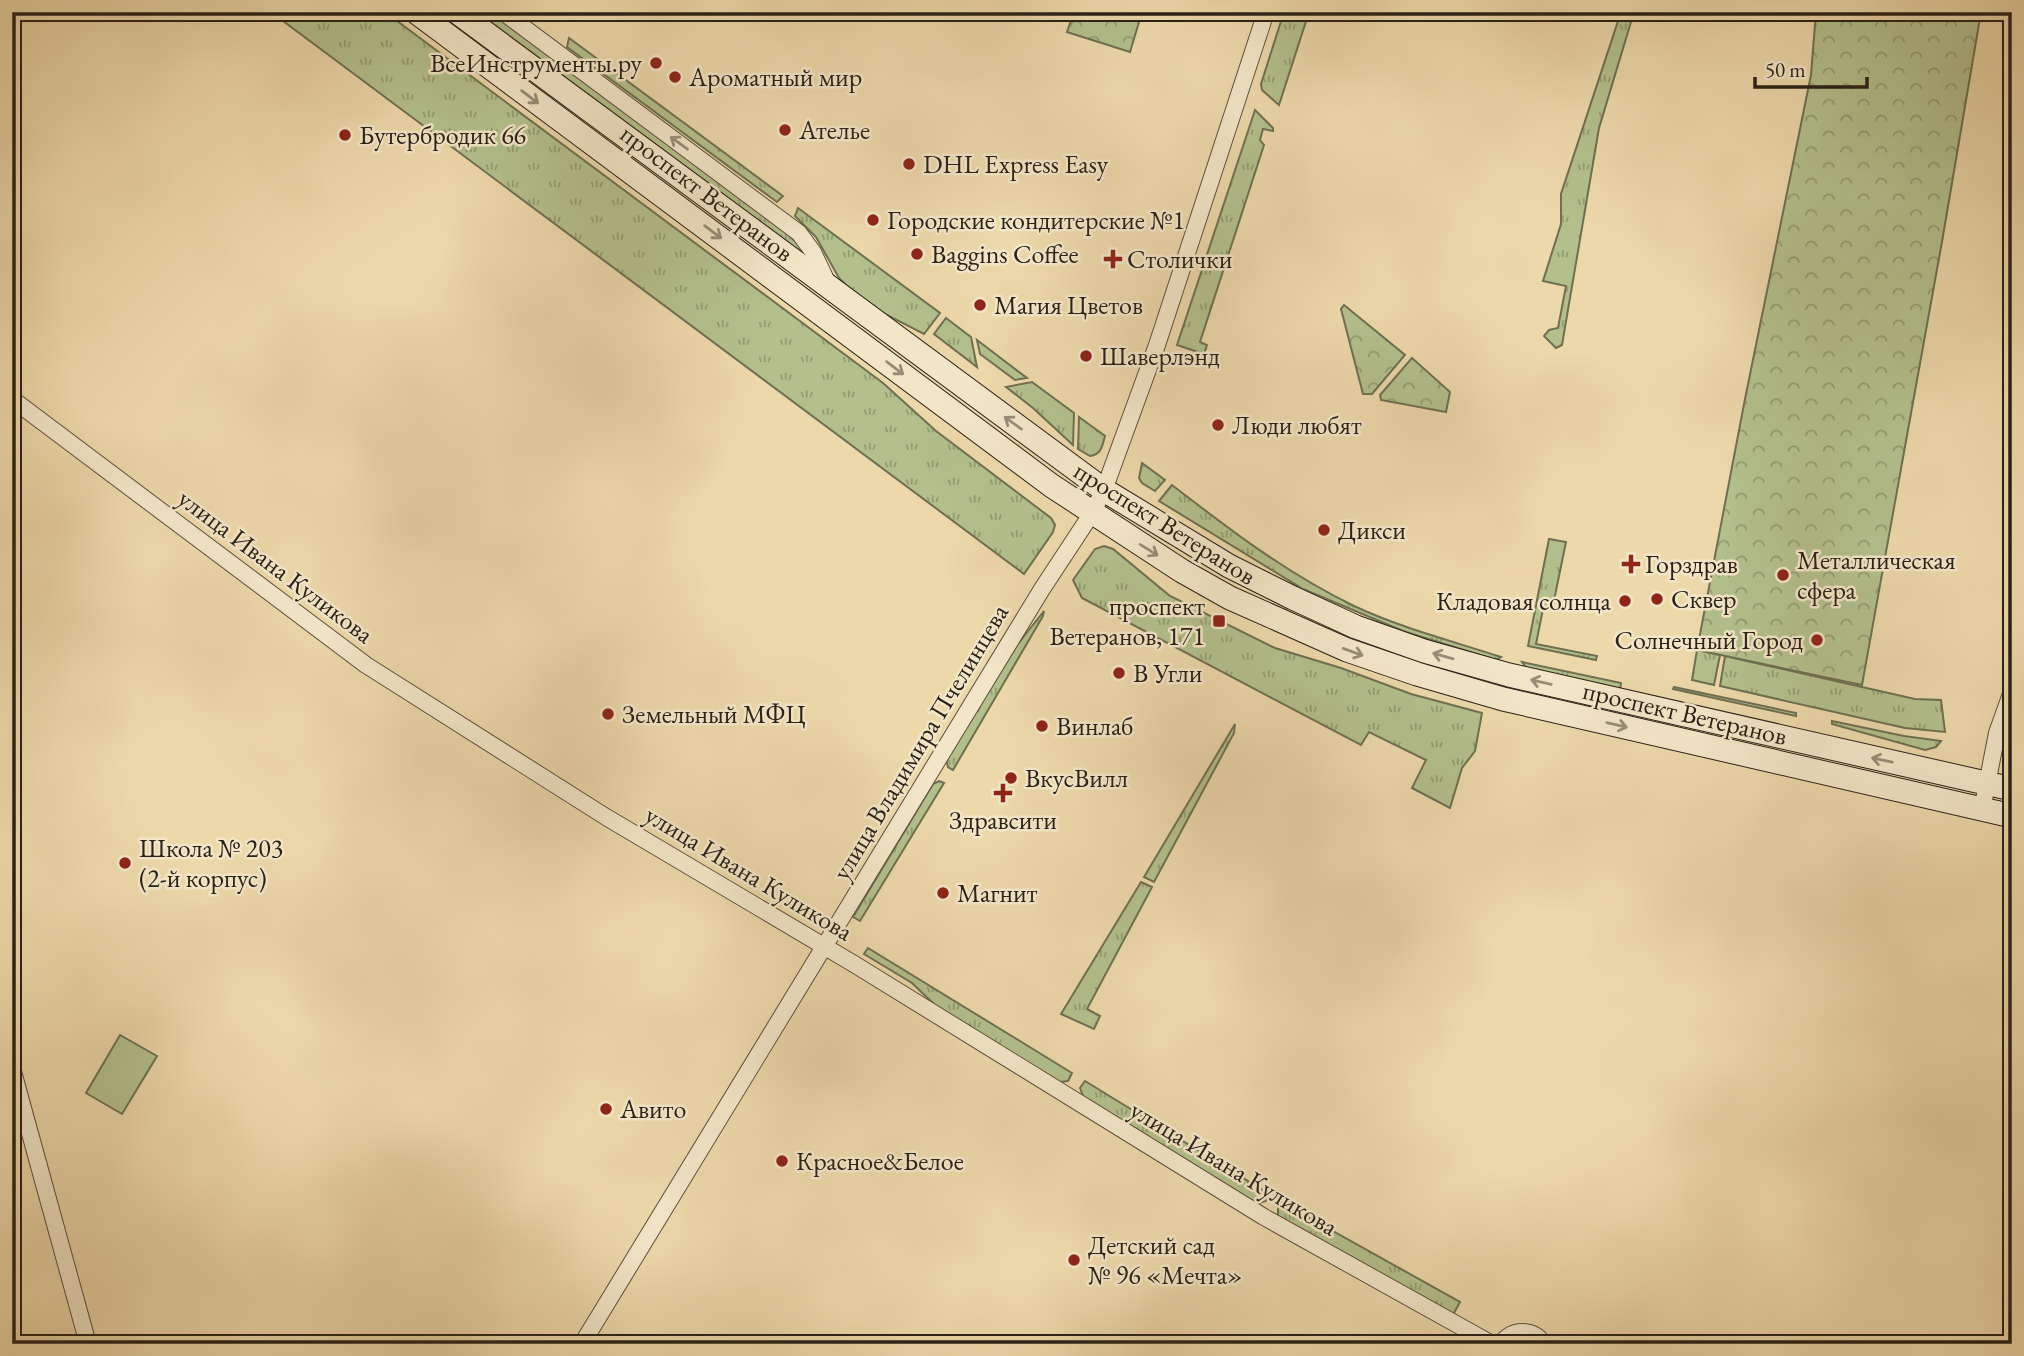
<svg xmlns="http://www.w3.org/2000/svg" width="2024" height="1356" font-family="'EB Garamond',serif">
	<defs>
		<pattern id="grass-tufts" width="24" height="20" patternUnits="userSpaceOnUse" patternTransform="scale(1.75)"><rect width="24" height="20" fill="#b3c08c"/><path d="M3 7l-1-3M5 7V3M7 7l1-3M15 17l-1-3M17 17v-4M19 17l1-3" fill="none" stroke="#929c71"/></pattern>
		<pattern id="park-crowns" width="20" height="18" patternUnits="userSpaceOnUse" patternTransform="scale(1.75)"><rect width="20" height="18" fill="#b3c08c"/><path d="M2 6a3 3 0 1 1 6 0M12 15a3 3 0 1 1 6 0" fill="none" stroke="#929c71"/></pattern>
	</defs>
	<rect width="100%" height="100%" fill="#edd8aa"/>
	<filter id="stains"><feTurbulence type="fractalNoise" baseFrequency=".00286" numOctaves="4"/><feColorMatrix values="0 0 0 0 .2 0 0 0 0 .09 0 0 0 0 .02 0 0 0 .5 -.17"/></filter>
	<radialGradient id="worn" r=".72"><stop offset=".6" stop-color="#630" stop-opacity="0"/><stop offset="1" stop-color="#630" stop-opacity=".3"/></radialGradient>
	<g fill="url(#grass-tufts)" stroke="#6e7051" stroke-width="2">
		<polygon points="271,12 385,12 883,383 936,431 1051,518 1055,525 1053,532 1024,574"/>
		<polygon points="477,12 490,12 787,233 806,253 805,255"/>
		<polygon points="1284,12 1309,12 1279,105 1262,90 1261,84"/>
		<polygon points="1621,12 1634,12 1599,128 1562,345 1556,348 1544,336 1549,330 1558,328 1566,286 1543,281 1561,224 1561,194"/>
		<polygon points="569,38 783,196 777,202 567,47"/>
		<polygon points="1255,110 1273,128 1273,131 1263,129 1260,140 1264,145 1200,342 1207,345 1204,354 1177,345"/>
		<polygon points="798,208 940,313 924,334 883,313 848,287 839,278 816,237 795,216"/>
		<polygon points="946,318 971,337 977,367 934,334"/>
		<polygon points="977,340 1027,378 1015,380 980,354"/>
		<polygon points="1032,382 1074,413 1073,445 1033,408 1006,387"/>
		<path d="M1079 417 1105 436C1102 446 1102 454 1090 456L1078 449Z"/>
		<polygon points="1142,463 1165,480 1155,491 1142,483 1139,478"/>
		<path d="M1172 485C1230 530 1288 574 1354 606 1401 628 1452 641 1501 657L1496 660 1403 631 1303 589 1159 501Z"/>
		<polygon points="1549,539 1566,542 1552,610 1543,609 1536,644 1597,656 1596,660 1528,646"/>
		<polygon points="1104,546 1113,549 1170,596 1275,648 1341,668 1411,694 1482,713 1475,751 1462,768 1450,808 1412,788 1426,760 1369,732 1361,745 1082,598 1073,580 1095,549"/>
		<polygon points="1044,611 1043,616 953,770 948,767 946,759 1017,645"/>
		<polygon points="1697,650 1720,655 1714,685 1692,680"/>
		<polygon points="1725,656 1915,699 1941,700 1945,732 1905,728 1720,686"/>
		<polygon points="1522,662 1621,683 1620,691 1528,670"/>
		<polygon points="1674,687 1796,713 1796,716 1673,689"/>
		<polygon points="1832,721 1904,736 1941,741 1936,747 1925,750 1832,724"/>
		<polygon points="1235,724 1234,733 1154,882 1144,877"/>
		<polygon points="939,781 944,783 860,921 853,917 933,784"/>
		<polygon points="1141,882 1152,887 1087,1009 1100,1016 1094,1029 1061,1014"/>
		<polygon points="868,948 1072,1073 1068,1081 1060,1082 938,1008 912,983 864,954"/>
		<polygon points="1085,1081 1269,1194 1266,1201 1256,1204 1083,1096 1080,1088"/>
		<polygon points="1281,1202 1460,1302 1453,1315 1278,1216 1278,1208"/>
	</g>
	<g fill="url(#park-crowns)" stroke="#6e7051" stroke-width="2">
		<polygon points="1074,12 1142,12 1130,52 1067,32"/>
		<polygon points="1816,12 1981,12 1943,236 1862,685 1697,650 1745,399 1811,75"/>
		<polygon points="1344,305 1405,355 1372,394 1363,394 1341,309"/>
		<polygon points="1412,358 1450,392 1446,412 1381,400 1380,395"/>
	</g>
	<polygon fill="#b3c08c" stroke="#6e7051" stroke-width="2" points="120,1035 157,1056 122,1114 86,1093"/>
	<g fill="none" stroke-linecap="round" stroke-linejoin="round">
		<defs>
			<g id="minor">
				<polyline points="503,12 799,233 813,252 828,284"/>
				<polyline points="12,399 366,665 606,817 854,964 1264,1217 1492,1344"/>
				<polyline points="1982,810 1997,733 2012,691"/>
				<polyline points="12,1068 88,1344"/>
				<polyline points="582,1344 1042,589 1092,513 1104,490 1157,345 1266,12"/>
				<path d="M1501 1344C1512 1328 1533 1328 1544 1344"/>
			</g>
			<g id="secondary">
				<polyline points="416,12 1052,486 1182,571 1230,598 1347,650 1417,674 1503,699 2012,816"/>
				<polyline points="457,12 1104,490 1229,566 1293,598 1356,627 1424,651 1509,675 2012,789"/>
			</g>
		</defs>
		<use href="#minor" stroke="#5a4f3b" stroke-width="18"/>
		<use href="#secondary" stroke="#292116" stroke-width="25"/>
		<use href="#minor" stroke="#f3e6c8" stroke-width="16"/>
		<use href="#secondary" stroke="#f3e6c8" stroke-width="23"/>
	</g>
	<defs><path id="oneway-shaft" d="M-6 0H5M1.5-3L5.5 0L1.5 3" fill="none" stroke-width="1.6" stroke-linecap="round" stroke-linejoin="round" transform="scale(1.75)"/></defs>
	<g stroke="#988d78">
		<use href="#oneway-shaft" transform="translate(530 97) rotate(37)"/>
		<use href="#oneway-shaft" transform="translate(679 143) rotate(-144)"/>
		<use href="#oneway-shaft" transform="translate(713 232) rotate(37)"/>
		<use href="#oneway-shaft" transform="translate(895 368) rotate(37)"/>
		<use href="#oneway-shaft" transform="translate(1013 423) rotate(-144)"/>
		<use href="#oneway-shaft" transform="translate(1149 550) rotate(32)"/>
		<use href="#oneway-shaft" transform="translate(1353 652) rotate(20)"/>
		<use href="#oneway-shaft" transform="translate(1443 656) rotate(-164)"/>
		<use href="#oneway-shaft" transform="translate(1541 682) rotate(-167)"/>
		<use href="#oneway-shaft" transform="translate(1617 725) rotate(13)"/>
		<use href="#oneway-shaft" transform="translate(1882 760) rotate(-168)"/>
	</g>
	<g fill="#8f2418" stroke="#f3e6c8" stroke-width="2.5">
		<circle cx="656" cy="63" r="7"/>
		<circle cx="675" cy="77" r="7"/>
		<circle cx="785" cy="130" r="7"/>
		<circle cx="345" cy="135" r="7"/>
		<circle cx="909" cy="164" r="7"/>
		<circle cx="873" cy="220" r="7"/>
		<circle cx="917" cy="254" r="7"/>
		<path d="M1109.5 248.5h7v7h7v7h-7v7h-7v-7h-7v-7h7z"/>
		<circle cx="980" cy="305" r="7"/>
		<circle cx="1086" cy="356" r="7"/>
		<circle cx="1218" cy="425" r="7"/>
		<circle cx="1324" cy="530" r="7"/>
		<path d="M1627.5 553.5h7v7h7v7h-7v7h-7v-7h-7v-7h7z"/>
		<circle cx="1783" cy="575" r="7"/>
		<circle cx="1657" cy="599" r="7"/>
		<circle cx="1625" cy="601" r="7"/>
		<rect x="1212" y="614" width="14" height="14" rx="3.5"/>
		<circle cx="1817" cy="640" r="7"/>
		<circle cx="1119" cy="673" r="7"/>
		<circle cx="608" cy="714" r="7"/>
		<circle cx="1042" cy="726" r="7"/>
		<circle cx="1011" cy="778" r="7"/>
		<path d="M999.5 782.5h7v7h7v7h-7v7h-7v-7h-7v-7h7z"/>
		<circle cx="125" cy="863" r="7"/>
		<circle cx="943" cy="893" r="7"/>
		<circle cx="606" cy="1109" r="7"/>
		<circle cx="782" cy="1161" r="7"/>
		<circle cx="1074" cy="1260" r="7"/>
	</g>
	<g text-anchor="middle" stroke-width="5" stroke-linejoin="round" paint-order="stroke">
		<g font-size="26" fill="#292116" stroke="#f3e6c8" text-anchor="start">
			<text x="642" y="72" text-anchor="end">ВсеИнструменты.ру</text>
			<text x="689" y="86">Ароматный мир</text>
			<text x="799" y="139">Ателье</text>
			<text x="359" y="144">Бутербродик 66</text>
			<text x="923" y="173">DHL Express Easy</text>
			<text x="887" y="229">Городские кондитерские №1</text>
			<text x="931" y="263">Baggins Coffee</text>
			<text x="1127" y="268">Столички</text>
			<text x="994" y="314">Магия Цветов</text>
			<text x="1100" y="365">Шаверлэнд</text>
			<text x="1232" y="434">Люди любят</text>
			<text x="1338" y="539">Дикси</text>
			<text x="1797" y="569">Металлическая<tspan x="1797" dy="30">сфера</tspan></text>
			<text x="1645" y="573">Горздрав</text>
			<text x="1671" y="608">Сквер</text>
			<text x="1611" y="610" text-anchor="end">Кладовая солнца</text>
			<text x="1205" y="615" text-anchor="end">проспект<tspan x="1205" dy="30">Ветеранов, 171</tspan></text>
			<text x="1803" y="649" text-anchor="end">Солнечный Город</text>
			<text x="1133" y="682">В Угли</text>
			<text x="622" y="723">Земельный МФЦ</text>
			<text x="1056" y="735">Винлаб</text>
			<text x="1025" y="787">ВкусВилл</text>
			<text x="1003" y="829" text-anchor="middle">Здравсити</text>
			<text x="139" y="857">Школа № 203<tspan x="139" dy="30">(2-й корпус)</tspan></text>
			<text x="957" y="902">Магнит</text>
			<text x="620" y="1118">Авито</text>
			<text x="796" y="1170">Красное&amp;Белое</text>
			<text x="1088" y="1254">Детский сад<tspan x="1088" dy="30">№ 96 «Мечта»</tspan></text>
		</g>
		<g font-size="26" fill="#292116" stroke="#f3e6c8">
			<text transform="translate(707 193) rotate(37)" y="9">проспект Ветеранов</text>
			<text transform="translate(1165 523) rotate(32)" y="9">проспект Ветеранов</text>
			<text transform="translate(276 566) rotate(37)" y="9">улица Ивана Куликова</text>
			<text transform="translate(1685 713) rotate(13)" y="9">проспект Ветеранов</text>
			<text transform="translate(920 742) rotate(-59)" y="9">улица Владимира Пчелинцева</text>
			<text transform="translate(749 873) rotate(31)" y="9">улица Ивана Куликова</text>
			<text transform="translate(1234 1168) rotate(31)" y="9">улица Ивана Куликова</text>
		</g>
	</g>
	<rect width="2024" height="1356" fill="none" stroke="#edd8aa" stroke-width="42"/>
	<rect x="14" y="14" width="1996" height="1328" fill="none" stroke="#292116" stroke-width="3.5"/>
	<rect x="21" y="21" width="1982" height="1314" fill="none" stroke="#292116" stroke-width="2"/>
	<path d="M1755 77v10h112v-10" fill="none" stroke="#292116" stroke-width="3.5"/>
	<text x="1765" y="77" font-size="21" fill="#292116" stroke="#f3e6c8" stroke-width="5" paint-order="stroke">50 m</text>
	<rect width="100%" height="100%" filter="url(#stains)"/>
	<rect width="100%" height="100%" fill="url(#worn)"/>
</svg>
